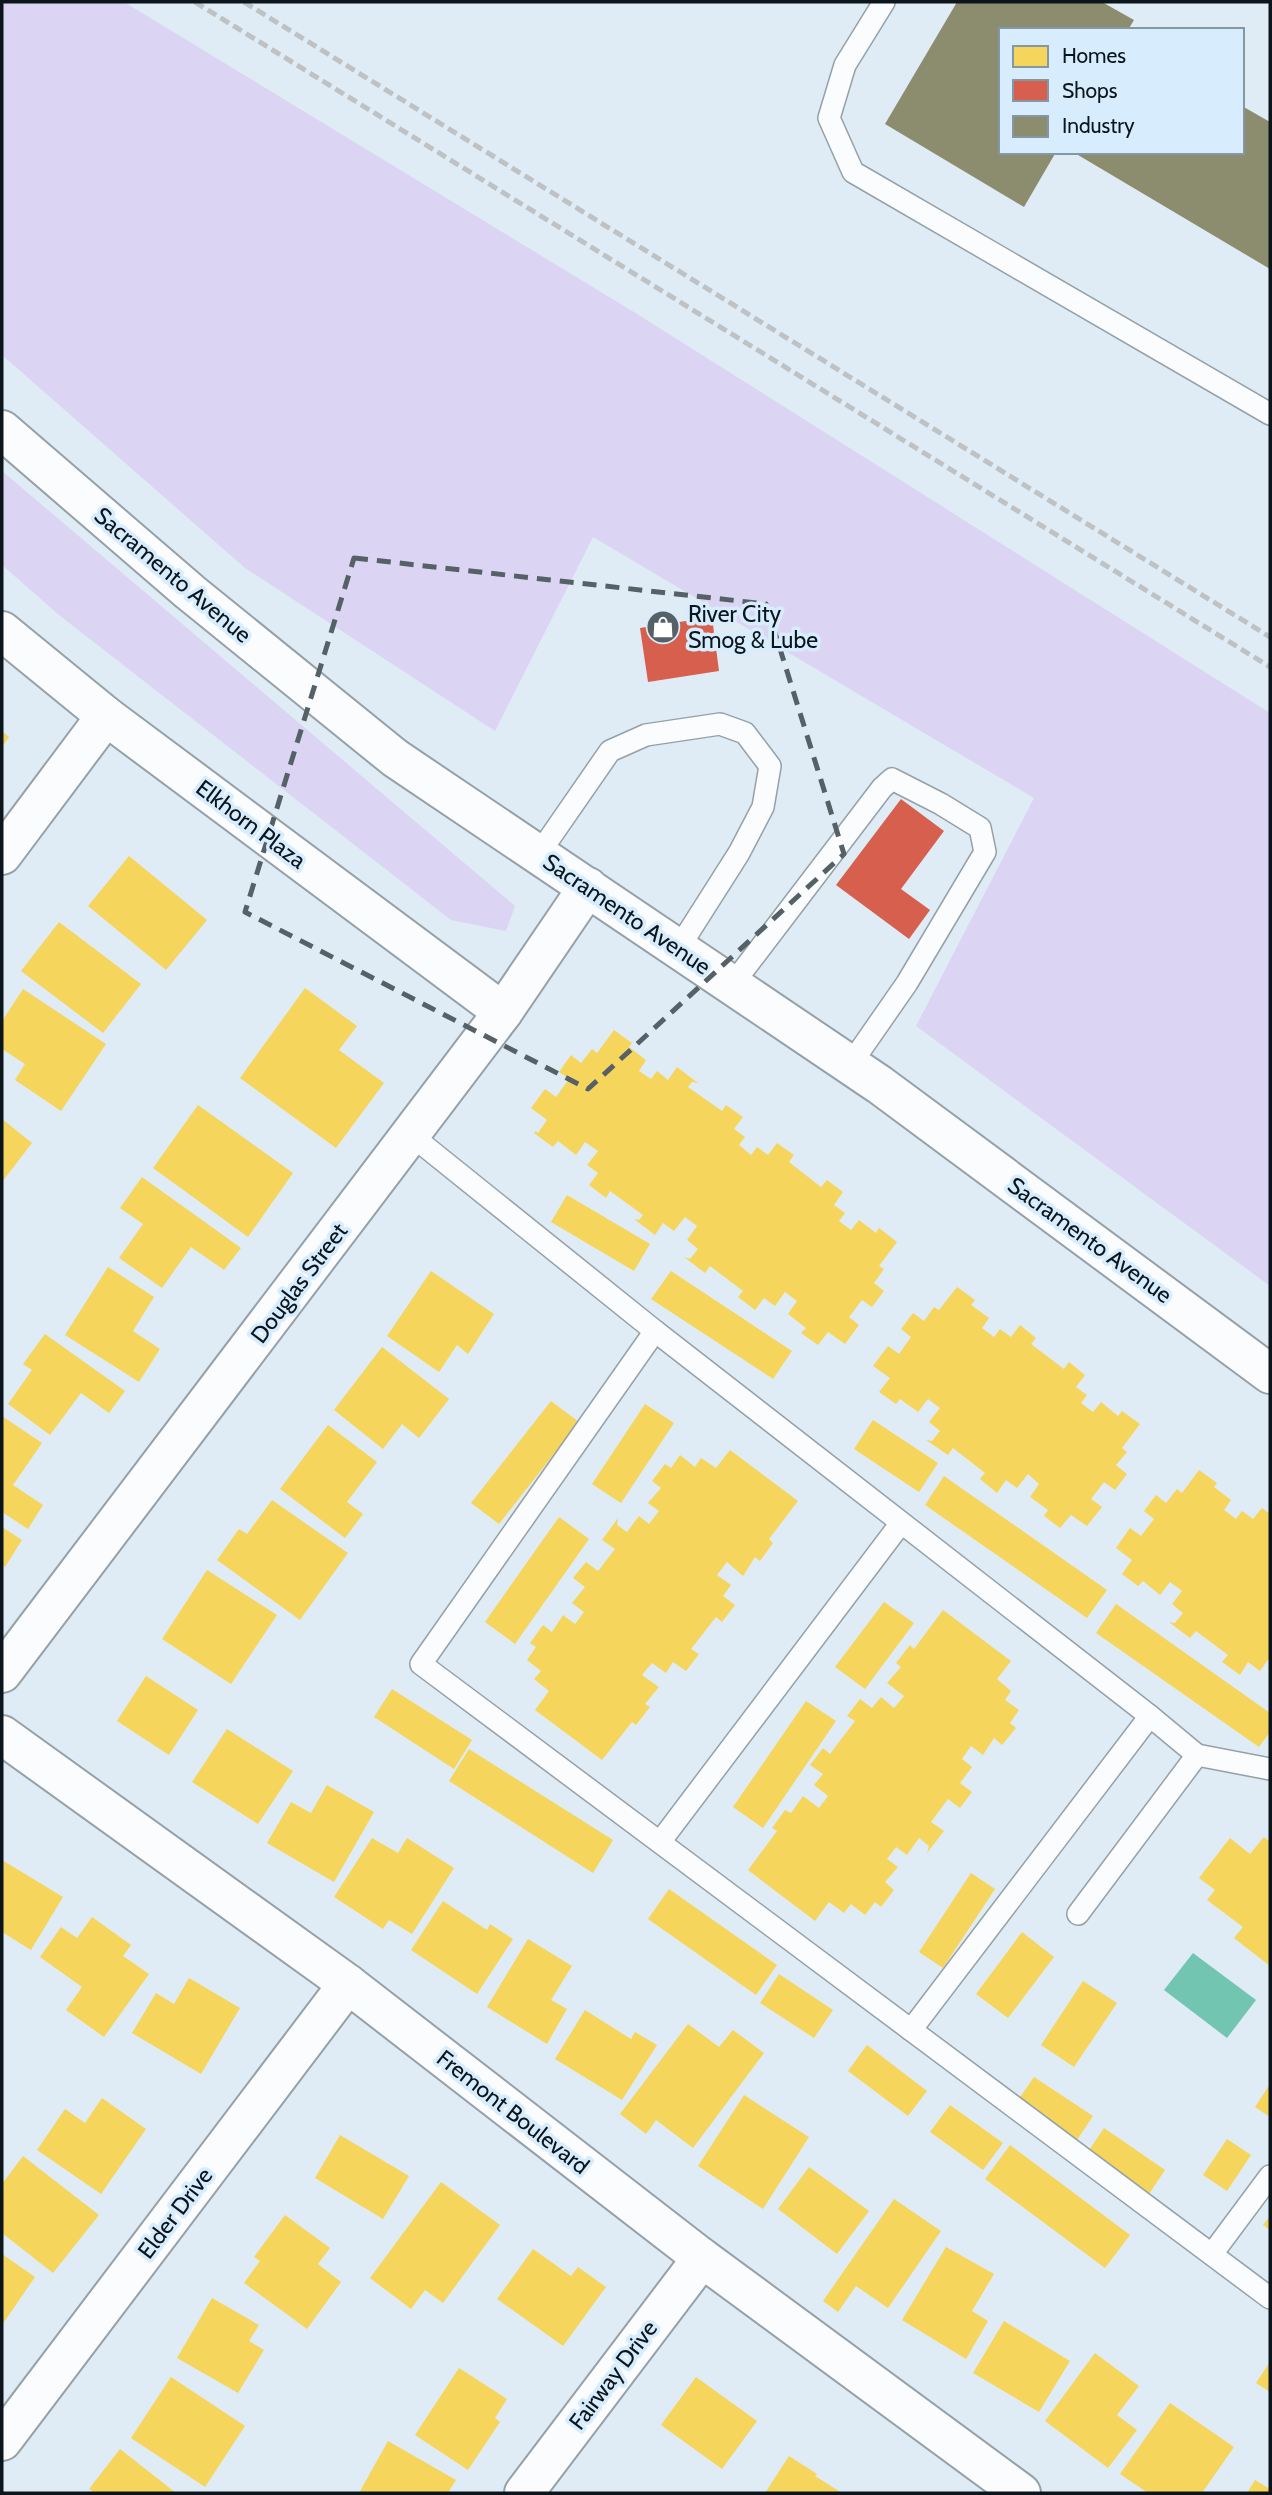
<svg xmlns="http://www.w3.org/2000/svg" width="1272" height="2495" font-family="Cabin,sans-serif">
	<rect width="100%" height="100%" fill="#dfecf5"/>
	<g fill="#dbd4f3">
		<polygon points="2,2 124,2 637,314 1270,713 1270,1286 916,1026 1034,798 593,537 495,731 245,568 2,355"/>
		<polygon points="2,471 515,906 506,931 451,920 59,615 2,565"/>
	</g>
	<polygon fill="#72c6b1" points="1193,1953 1256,2000 1227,2038 1164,1990"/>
	<g fill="#f6d55c">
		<polygon points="2,731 9,737 2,747"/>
		<polygon points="129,856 207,920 166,970 88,906"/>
		<polygon points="59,922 141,984 103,1033 21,971"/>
		<polygon points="305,988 357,1026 339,1050 384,1083 336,1148 240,1078"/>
		<polygon points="23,989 106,1044 61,1111 15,1080 25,1064 2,1049 2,1021"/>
		<polygon points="614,1030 632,1043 629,1047 646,1060 639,1071 651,1079 657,1071 668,1080 677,1067 698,1083 692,1082 688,1087 722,1111 726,1105 743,1117 734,1129 745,1137 739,1145 751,1155 757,1147 768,1155 777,1143 794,1155 789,1162 821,1187 827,1180 843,1192 834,1205 845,1213 839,1221 851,1230 859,1220 876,1233 879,1228 897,1242 879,1266 884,1269 874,1283 884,1291 872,1307 862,1300 849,1317 859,1325 845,1344 828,1332 818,1345 801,1333 806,1328 788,1314 797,1301 785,1292 775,1306 764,1298 755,1310 738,1297 743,1291 710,1266 705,1273 684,1257 690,1259 698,1249 687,1240 697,1226 685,1217 674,1231 663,1223 655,1235 634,1219 639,1220 643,1215 610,1191 606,1198 589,1185 598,1173 587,1165 598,1151 585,1142 576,1155 558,1141 553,1147 534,1133 536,1131 538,1133 547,1120 531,1108 545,1089 556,1097 569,1079 559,1072 571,1055 581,1063 592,1049 597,1053"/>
		<polygon points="198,1105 293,1173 248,1237 153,1168"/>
		<polygon points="2,1119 32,1143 2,1182"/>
		<polygon points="142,1177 241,1248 224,1270 191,1247 162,1288 119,1258 143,1224 120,1208"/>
		<polygon points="567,1195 650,1244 634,1271 551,1222"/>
		<polygon points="108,1267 154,1297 133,1331 160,1349 139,1382 65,1335"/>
		<polygon points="431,1271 494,1314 468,1354 457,1345 439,1372 387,1336"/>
		<polygon points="671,1271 792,1351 773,1379 651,1299"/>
		<polygon points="957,1287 975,1300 971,1305 989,1318 982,1328 994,1337 1000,1329 1011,1337 1020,1325 1036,1338 1031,1344 1064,1369 1069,1362 1085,1375 1076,1387 1087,1395 1081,1403 1093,1412 1101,1402 1118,1416 1122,1411 1140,1424 1122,1448 1127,1452 1116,1465 1127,1474 1115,1490 1104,1482 1091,1499 1102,1507 1087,1526 1071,1515 1060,1528 1044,1516 1048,1510 1030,1497 1039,1484 1028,1474 1017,1488 1006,1480 997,1493 980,1479 985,1473 953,1448 948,1455 926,1440 932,1441 940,1431 929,1422 940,1408 928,1399 918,1412 900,1399 896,1404 879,1392 890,1378 873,1366 888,1346 899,1354 911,1337 901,1329 913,1313 924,1321 934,1307 939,1310"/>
		<polygon points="45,1334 125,1391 109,1413 81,1393 50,1435 8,1404 32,1370 23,1364"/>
		<polygon points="382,1347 449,1399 419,1438 402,1424 383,1449 334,1410"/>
		<polygon points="551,1401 579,1422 499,1524 471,1503"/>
		<polygon points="645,1404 674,1423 621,1503 592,1484"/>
		<polygon points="2,1416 42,1443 13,1485 43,1505 28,1529 2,1512"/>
		<polygon points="873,1420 938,1463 919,1492 854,1449"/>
		<polygon points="328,1425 377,1462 347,1502 363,1514 345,1538 280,1489"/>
		<polygon points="730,1450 798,1501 769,1539 773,1543 760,1561 755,1557 743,1576 727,1562 717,1575 731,1585 723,1596 735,1605 722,1622 716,1617 691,1649 699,1654 686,1671 673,1662 666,1673 652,1663 642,1675 659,1687 645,1704 650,1707 636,1725 632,1722 602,1760 535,1710 549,1691 534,1679 541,1671 527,1660 536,1647 530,1643 543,1625 552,1632 563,1615 575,1624 584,1612 572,1603 585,1587 573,1578 586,1562 598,1571 615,1549 602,1540 618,1518 617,1525 627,1532 639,1516 649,1524 659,1511 648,1503 661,1488 652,1481 665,1464 671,1468 680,1455 695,1467 701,1458 716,1468"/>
		<polygon points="1199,1470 1217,1483 1214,1487 1231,1500 1224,1510 1236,1519 1242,1511 1253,1519 1262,1508 1270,1514 1270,1657 1260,1671 1248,1662 1240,1675 1222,1662 1228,1655 1196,1631 1190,1638 1169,1622 1175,1623 1183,1613 1172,1604 1182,1591 1170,1582 1160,1595 1143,1581 1138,1586 1122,1574 1132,1560 1116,1548 1130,1528 1141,1536 1154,1519 1144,1511 1156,1495 1166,1503 1177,1489 1182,1493"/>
		<polygon points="944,1476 1107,1590 1087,1618 925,1505"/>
		<polygon points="272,1500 348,1553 300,1620 217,1560 239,1529 247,1534"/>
		<polygon points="559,1517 589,1539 515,1644 485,1622"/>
		<polygon points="2,1527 22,1540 5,1567 2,1564"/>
		<polygon points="207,1570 277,1615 231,1684 162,1639"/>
		<polygon points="884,1602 914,1623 865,1689 835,1667"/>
		<polygon points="1116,1604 1270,1713 1270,1732 1259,1747 1096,1633"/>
		<polygon points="943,1610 1011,1661 997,1679 1011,1691 1005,1700 1019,1710 1010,1723 1016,1728 1002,1745 994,1738 983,1755 971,1746 962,1759 972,1767 960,1783 972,1792 960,1808 948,1799 931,1822 944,1831 927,1853 929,1846 919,1838 907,1855 896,1847 887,1859 898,1867 885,1882 894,1890 881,1907 875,1902 865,1915 851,1904 844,1913 829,1902 815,1921 748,1870 777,1831 772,1828 785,1810 791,1813 803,1796 819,1808 828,1796 814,1785 823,1774 810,1765 823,1748 830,1754 855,1721 847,1716 860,1699 872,1708 881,1697 894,1708 904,1696 887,1683 901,1667 896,1663 910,1645 914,1649"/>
		<polygon points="146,1676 198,1710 169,1755 117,1721"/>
		<polygon points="392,1689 472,1740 454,1769 374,1717"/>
		<polygon points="806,1701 836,1721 763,1828 733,1807"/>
		<polygon points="227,1729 293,1771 258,1824 192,1782"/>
		<polygon points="469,1749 613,1840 593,1873 449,1781"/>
		<polygon points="327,1785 374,1812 334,1882 267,1843 291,1802 311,1813"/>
		<polygon points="1264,1837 1270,1842 1270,1966 1234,1938 1243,1927 1207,1900 1215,1890 1199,1878 1230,1838 1250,1854"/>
		<polygon points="372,1838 398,1853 407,1838 454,1868 412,1934 389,1920 383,1929 334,1897"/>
		<polygon points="2,1860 63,1897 31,1950 2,1932"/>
		<polygon points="971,1873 995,1889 943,1968 919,1952"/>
		<polygon points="669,1889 777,1965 756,1995 648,1919"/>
		<polygon points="443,1901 487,1930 490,1924 513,1939 477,1994 411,1950"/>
		<polygon points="92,1917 131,1945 123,1956 149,1974 104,2037 66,2010 82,1987 40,1957 61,1927 77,1938"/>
		<polygon points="1022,1932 1054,1957 1008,2018 976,1994"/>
		<polygon points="528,1939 572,1966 551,2000 567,2009 547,2044 487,2007"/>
		<polygon points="779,1974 833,2010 814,2038 760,2003"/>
		<polygon points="189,1978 240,2008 201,2074 132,2033 156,1993 174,2004"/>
		<polygon points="1083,1981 1117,2003 1074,2067 1041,2045"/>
		<polygon points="585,2010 631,2039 635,2032 657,2045 622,2100 555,2059"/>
		<polygon points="688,2024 719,2047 733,2030 764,2053 693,2148 656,2120 646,2134 620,2114"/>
		<polygon points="867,2045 927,2091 908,2116 848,2071"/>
		<polygon points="1034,2077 1093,2116 1077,2140 1018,2100"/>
		<polygon points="1270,2084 1270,2117 1255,2107"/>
		<polygon points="744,2095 809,2137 763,2209 698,2166"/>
		<polygon points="102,2098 146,2129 101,2194 37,2150 65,2109 85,2123"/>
		<polygon points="950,2105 1003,2143 983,2170 930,2132"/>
		<polygon points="1104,2128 1165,2170 1149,2194 1087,2153"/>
		<polygon points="340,2135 409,2176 383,2219 315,2178"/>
		<polygon points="1227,2139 1251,2155 1227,2191 1203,2175"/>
		<polygon points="1010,2145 1130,2235 1105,2268 985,2179"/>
		<polygon points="23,2156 99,2215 53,2273 2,2233 2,2184"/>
		<polygon points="809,2167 869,2211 837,2254 778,2209"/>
		<polygon points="441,2182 500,2225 443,2303 425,2290 411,2309 370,2278"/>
		<polygon points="894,2199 941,2231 888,2308 856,2286 838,2312 823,2301"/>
		<polygon points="285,2215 330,2248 318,2264 341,2282 307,2329 244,2283 260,2261 254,2257"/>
		<polygon points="1270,2216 1270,2230 1263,2225"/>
		<polygon points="946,2247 994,2274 972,2311 988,2321 966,2359 902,2320"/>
		<polygon points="533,2249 571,2276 578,2267 606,2287 563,2346 497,2299"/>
		<polygon points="2,2254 35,2277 2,2325"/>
		<polygon points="212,2298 259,2325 249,2341 264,2350 238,2393 177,2358"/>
		<polygon points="1004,2321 1070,2361 1039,2412 973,2373"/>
		<polygon points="1095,2353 1139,2386 1117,2415 1137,2430 1108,2468 1045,2421"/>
		<polygon points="1270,2362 1270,2392 1256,2383"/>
		<polygon points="459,2368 507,2399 495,2418 500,2422 468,2470 415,2435"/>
		<polygon points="171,2377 245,2426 205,2487 131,2438"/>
		<polygon points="696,2377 757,2421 722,2469 661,2425"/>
		<polygon points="1170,2403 1234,2447 1202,2493 1148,2493 1120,2474"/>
		<polygon points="388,2441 456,2480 448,2493 359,2493"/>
		<polygon points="120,2449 176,2493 95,2493 89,2489"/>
		<polygon points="789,2456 817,2474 815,2476 842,2493 765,2493"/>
		<polygon points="1255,2480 1270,2489 1270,2493 1247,2493"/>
	</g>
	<g fill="#d6604d">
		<polygon points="712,617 719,671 648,682 640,628"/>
		<polygon points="901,799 944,831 901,889 930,910 909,939 836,885"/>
	</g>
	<g fill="#8c8c6e">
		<polygon points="957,2 1102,2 1134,20 1128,30 1001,30 1001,152 1056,152 1024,207 885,124"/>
		<polygon points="1242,106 1270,122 1270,269 1073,152 1242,152"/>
	</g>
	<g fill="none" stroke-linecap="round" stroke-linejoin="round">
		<defs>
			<g id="service">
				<polyline points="884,2 845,65 829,118 853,172 1270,414"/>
				<polyline points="538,855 610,751 646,735 720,724 745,733 770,766 763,807 739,853 678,949"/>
				<polyline points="732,985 882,788 892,779 941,804 980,828 985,852 907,983 850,1065"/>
				<polyline points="411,1135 655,1331 421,1664 1270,2298"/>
				<polyline points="655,1331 1150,1716"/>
				<polyline points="660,1842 901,1523"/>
				<polyline points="1078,1914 1197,1755 1270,1769"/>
				<polyline points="911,2030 1150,1716 1197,1755"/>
				<polyline points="1212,2254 1270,2176"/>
			</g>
			<g id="minor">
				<polyline points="2,631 106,716 503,1012"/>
				<polyline points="2,855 106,716"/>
				<polyline points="2,1673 503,1012 588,887"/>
				<polyline points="2,1735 348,1984 702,2258 1021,2493"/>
				<polyline points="2,2441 348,1984"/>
				<polyline points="524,2493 702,2258"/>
			</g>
			<polyline id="secondary" points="2,430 190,592 395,758 880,1085 1270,1374"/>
		</defs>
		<use href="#service" stroke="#96a0a7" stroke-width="24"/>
		<use href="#minor" stroke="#96a0a7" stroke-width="42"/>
		<use href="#secondary" stroke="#96a0a7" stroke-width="42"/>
		<use href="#service" stroke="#fafcfe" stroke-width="21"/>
		<use href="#minor" stroke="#fafcfe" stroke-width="38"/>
		<use href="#secondary" stroke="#fafcfe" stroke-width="38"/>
		<g stroke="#bfc2c5" stroke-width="5" stroke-dasharray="10 5" stroke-linecap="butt">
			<polyline points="195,2 1270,667"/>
			<polyline points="244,2 1270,637"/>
		</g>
	</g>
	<path fill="none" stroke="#556067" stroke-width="5" stroke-dasharray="14 9" stroke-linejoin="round" d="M354 558 766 604 844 854 588 1089 245 912Z"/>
	<defs>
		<symbol id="shop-disc" viewBox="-11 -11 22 22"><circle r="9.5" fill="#556067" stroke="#d7edfd"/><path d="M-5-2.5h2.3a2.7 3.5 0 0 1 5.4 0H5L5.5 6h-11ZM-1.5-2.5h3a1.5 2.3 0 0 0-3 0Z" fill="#fff"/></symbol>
	</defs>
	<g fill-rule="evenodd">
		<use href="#shop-disc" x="644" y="608" width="38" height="38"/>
	</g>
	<g text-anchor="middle" stroke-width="7" stroke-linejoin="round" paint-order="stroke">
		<g font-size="23" fill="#0b151b" stroke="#d7edfd">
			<text transform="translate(173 575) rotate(40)" y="8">Sacramento Avenue</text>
			<text transform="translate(251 824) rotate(37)" y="8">Elkhorn Plaza</text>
			<text transform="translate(627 914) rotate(34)" y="8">Sacramento Avenue</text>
			<text transform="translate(1090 1240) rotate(36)" y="8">Sacramento Avenue</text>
			<text transform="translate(299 1283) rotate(-53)" y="8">Douglas Street</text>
			<text transform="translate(513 2112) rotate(38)" y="8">Fremont Boulevard</text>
			<text transform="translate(175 2213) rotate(-53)" y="8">Elder Drive</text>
			<text transform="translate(613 2375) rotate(-53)" y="8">Fairway Drive</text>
		</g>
		<g font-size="23" fill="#0b151b" stroke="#d7edfd" text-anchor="start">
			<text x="688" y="622">River City<tspan x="688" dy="26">Smog &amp; Lube</tspan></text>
		</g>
	</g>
	<rect width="1272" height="2495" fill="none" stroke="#0b151b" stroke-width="7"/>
	<rect x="999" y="28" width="245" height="126" fill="#d7edfd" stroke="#8597a3" stroke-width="2"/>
	<rect x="1013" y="46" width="35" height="21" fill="#f6d55c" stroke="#8597a3" stroke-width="2"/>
	<text x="1062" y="63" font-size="21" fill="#0b151b">Homes</text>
	<rect x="1013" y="80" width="35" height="21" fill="#d6604d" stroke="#8597a3" stroke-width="2"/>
	<text x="1062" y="98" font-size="21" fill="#0b151b">Shops</text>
	<rect x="1013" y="116" width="35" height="21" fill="#8c8c6e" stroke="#8597a3" stroke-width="2"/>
	<text x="1062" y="133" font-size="21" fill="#0b151b">Industry</text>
</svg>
